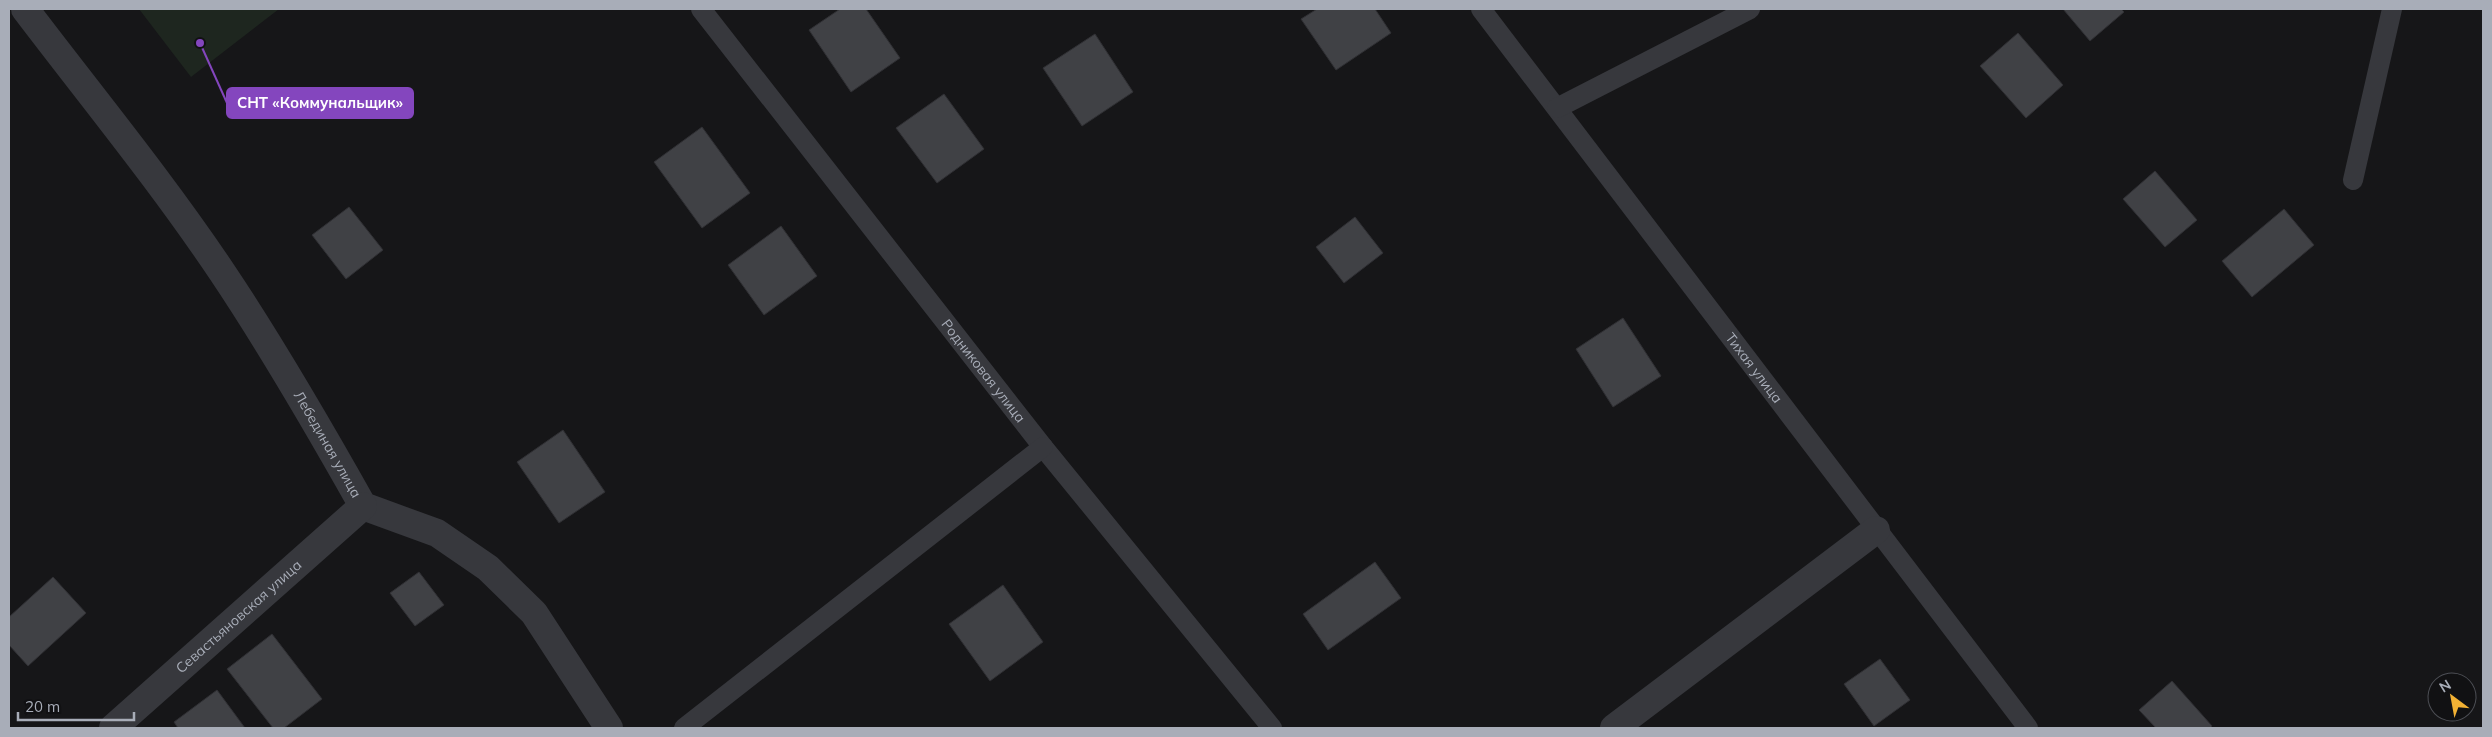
<svg xmlns="http://www.w3.org/2000/svg" width="2492" height="737" font-family="Mulish,sans-serif">
	<rect width="100%" height="100%" fill="#161618"/>
	<polygon fill="#1e261f" points="139,9 279,9 191,77"/>
	<g fill="#404145" stroke="#303034">
		<polygon points="840,9 866,9 900,58 851,92 809,30"/>
		<polygon points="1317,9 1375,9 1391,33 1336,70 1301,19"/>
		<polygon points="2063,9 2121,9 2124,12 2090,41"/>
		<polygon points="2018,33 2063,85 2026,118 1980,66"/>
		<polygon points="1095,34 1133,92 1082,126 1043,68"/>
		<polygon points="944,94 984,149 937,183 896,128"/>
		<polygon points="702,127 750,193 702,228 654,162"/>
		<polygon points="2155,171 2197,220 2165,247 2123,199"/>
		<polygon points="349,207 383,250 346,279 312,235"/>
		<polygon points="2284,209 2314,245 2252,297 2222,261"/>
		<polygon points="1355,217 1383,253 1344,283 1316,247"/>
		<polygon points="781,226 817,276 764,315 728,265"/>
		<polygon points="1623,318 1661,376 1613,407 1576,349"/>
		<polygon points="563,430 605,492 559,523 517,462"/>
		<polygon points="1375,562 1401,598 1328,650 1303,614"/>
		<polygon points="419,572 444,605 415,626 390,593"/>
		<polygon points="53,577 86,613 28,666 9,645 9,617"/>
		<polygon points="1003,585 1043,642 990,681 949,624"/>
		<polygon points="272,634 322,699 284,728 273,728 227,669"/>
		<polygon points="1880,659 1910,700 1874,726 1844,684"/>
		<polygon points="2172,681 2212,726 2210,728 2156,728 2139,710"/>
		<polygon points="217,690 245,728 178,728 174,722"/>
	</g>
	<g fill="none" stroke-linecap="round" stroke-linejoin="round">
		<g stroke="#37383d" stroke-width="20">
			<path id="s1" d="M701 9 1043 447 1272 728"/>
			<path id="s2" d="M1481 9 2028 728"/>
			<polyline points="1557,108 1750,9"/>
			<polyline points="2353,180 2392,9"/>
			<polyline points="684,728 1043,447"/>
		</g>
		<g stroke="#37383d" stroke-width="28">
			<path id="s3" d="M25 9C91 96 161 181 222 272 273 348 318 426 363 506L437 533 488 568 534 613 609 728"/>
			<path id="s4" d="M113 728 363 506"/>
			<polyline points="1614,728 1876,530"/>
		</g>
	</g>
	<g text-anchor="middle" stroke-width="5" stroke-linejoin="round" paint-order="stroke">
		<g font-size="14" fill="#a8adb8" stroke="#111113">
			<text dy="5" stroke="none"><textPath href="#s2" startOffset="451">Тихая улица</textPath></text>
			<text dy="5" stroke="none"><textPath href="#s1" startOffset="459">Родниковая улица</textPath></text>
			<text dy="5" stroke="none"><textPath href="#s3" startOffset="531">Лебединая улица</textPath></text>
			<text dy="5" stroke="none"><textPath href="#s4" startOffset="168">Севастьяновская улица</textPath></text>
		</g>
	</g>
	<path fill="none" stroke="#8446be" stroke-width="2" d="M200 43L227 103"/>
	<circle fill="#8446be" stroke="#111113" stroke-width="2" cx="200" cy="43" r="5"/>
	<rect fill="#8446be" stroke="#8446be" stroke-width="2" x="227" y="88" width="186" height="30" rx="5"/>
	<g font-size="15" text-anchor="middle" font-weight="bold" fill="#fff">
		<text x="320" y="108">СНТ «Коммунальщик»</text>
	</g>
	<rect width="2492" height="737" fill="none" stroke="#a8adb8" stroke-width="20"/>
	<g transform="translate(2452 697) rotate(328)"><circle r="24" fill="#111113" stroke="#4d4f55"/>
	<path d="M0-4L9 19L0 12L-9 19Z" fill="#f2b134"/>
	<text y="-8" font-size="14" font-weight="bold" text-anchor="middle" fill="#a8adb8">N</text>
	</g>
	<path d="M18 712v8h116v-8" fill="none" stroke="#a8adb8" stroke-width="2.5"/>
	<text x="25" y="712" font-size="15" fill="#a8adb8" stroke="#111113" stroke-width="4" paint-order="stroke">20 m</text>
</svg>
